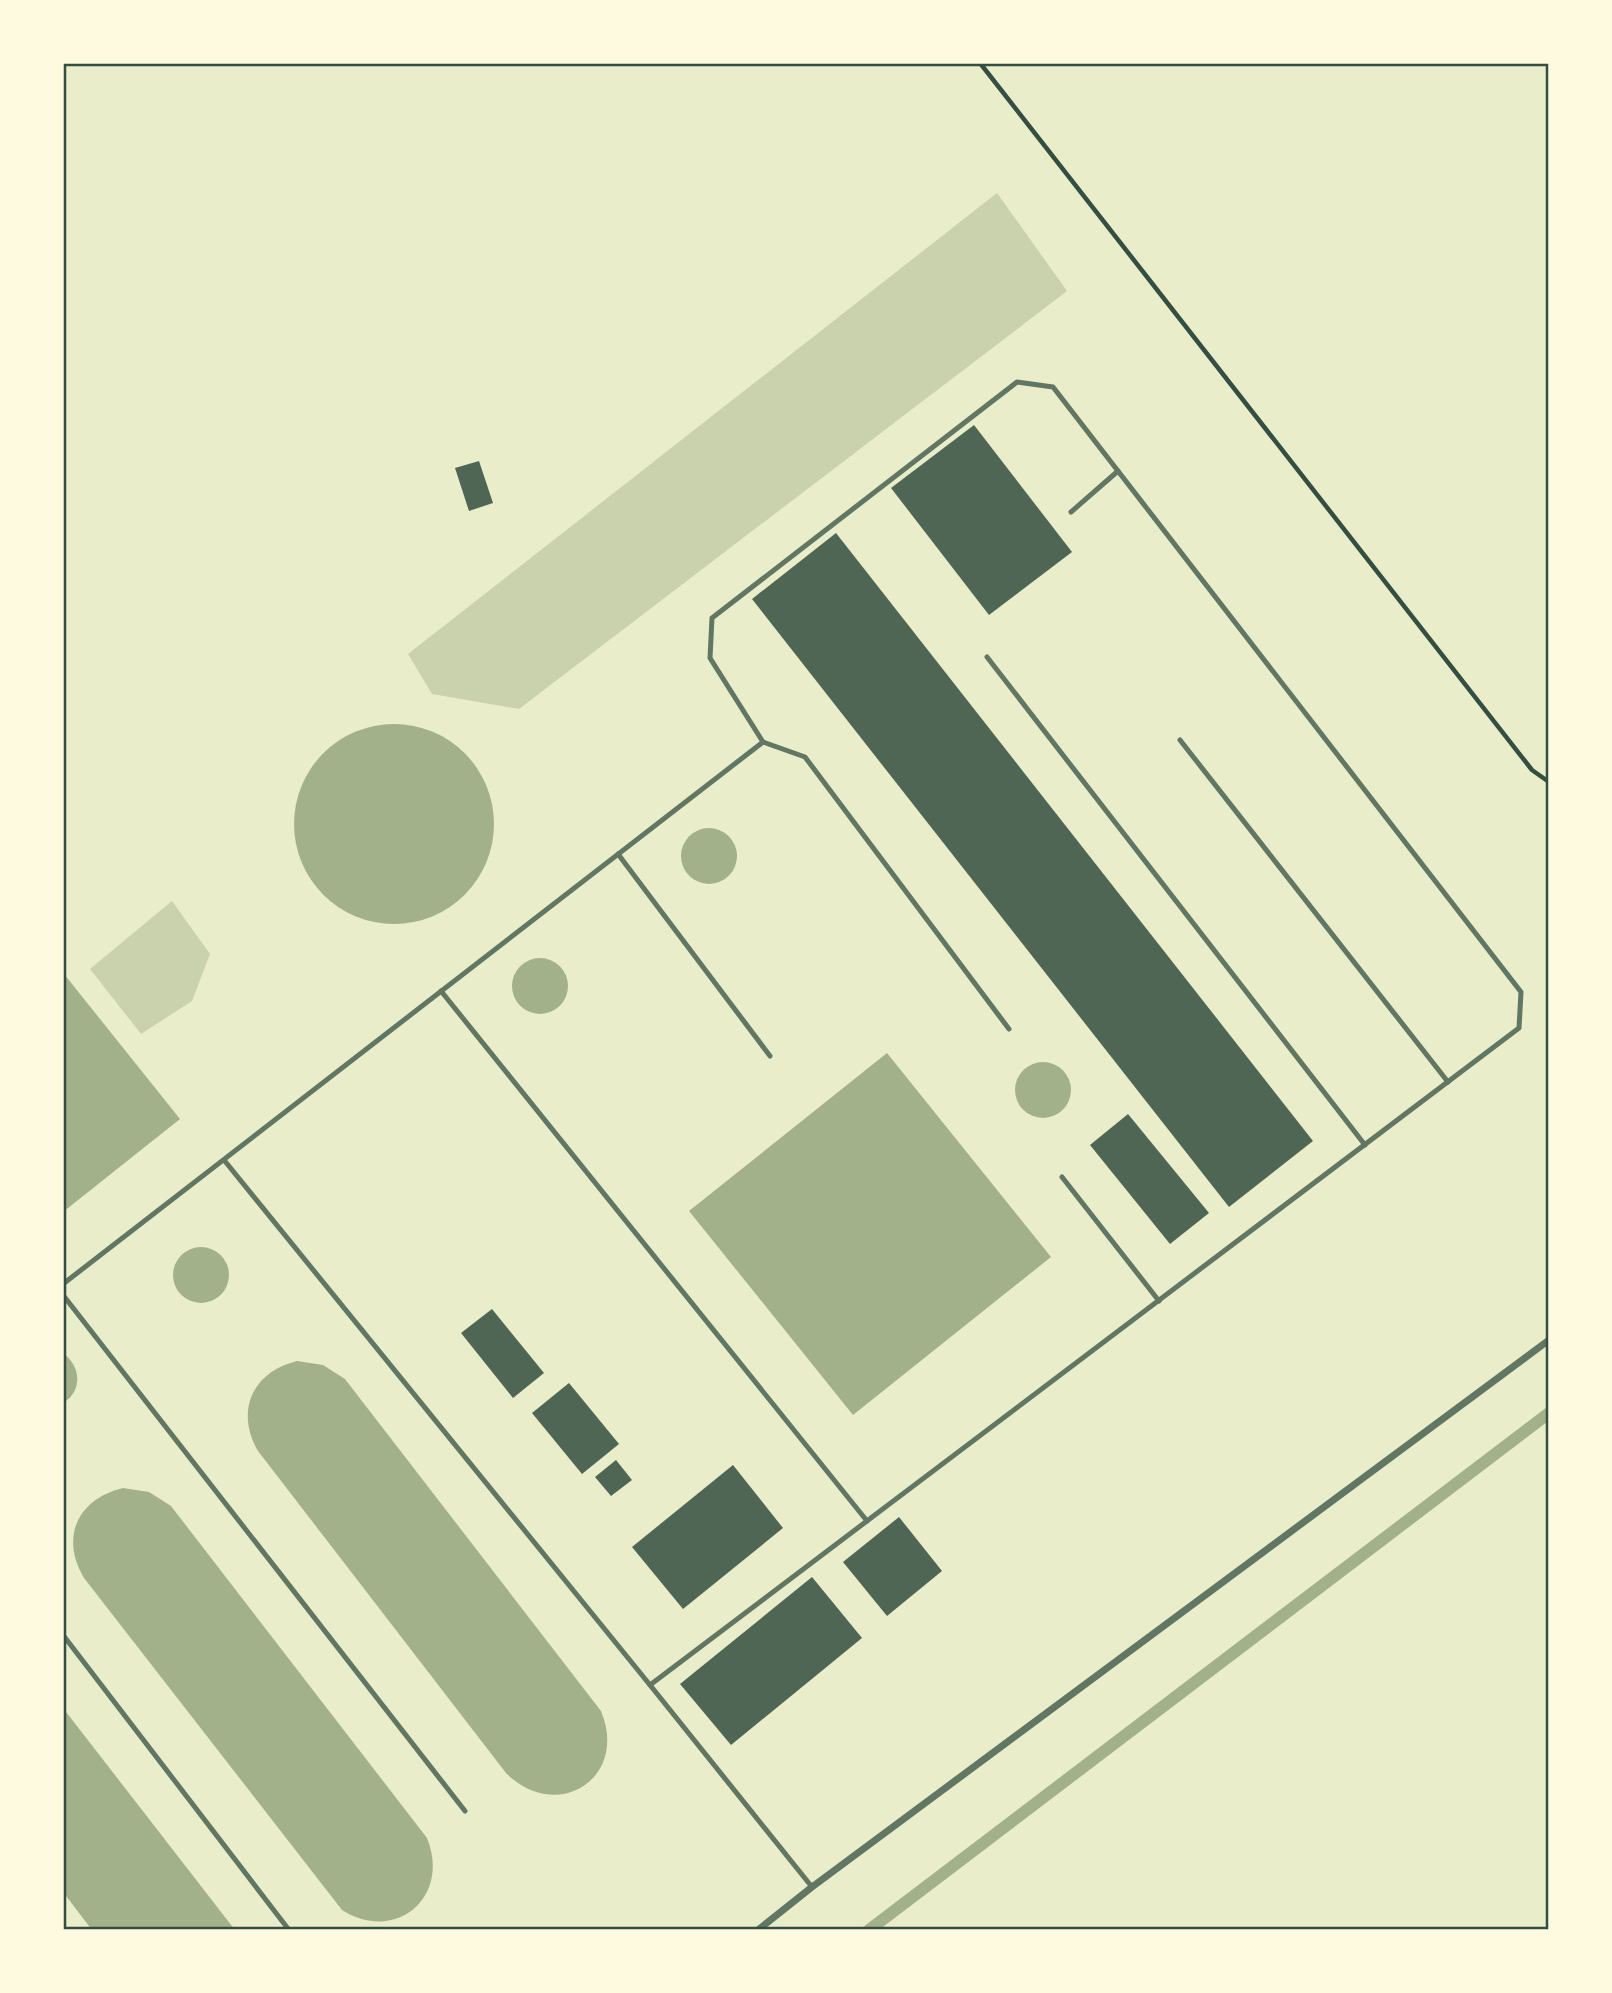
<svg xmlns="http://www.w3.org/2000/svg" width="1612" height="1993" font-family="Lato,sans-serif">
	<rect width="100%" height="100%" fill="#e9edc9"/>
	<g fill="#cad2ad">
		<polygon points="997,193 1067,291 519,709 432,694 408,654"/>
		<polygon points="172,901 210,954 192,1001 141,1034 90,969"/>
	</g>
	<g fill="#a3b18a">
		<circle cx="394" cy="824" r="100"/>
		<circle cx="709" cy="856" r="28"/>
		<circle cx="540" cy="986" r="28"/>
		<polygon points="64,974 180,1119 63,1212 63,975"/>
		<polygon points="887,1053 1051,1257 853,1415 689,1211"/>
		<circle cx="1043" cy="1090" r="28"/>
		<circle cx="201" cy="1275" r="28"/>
		<path d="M63 1353C81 1366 83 1391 63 1403Z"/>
		<path d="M297 1361 323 1365 345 1379 601 1711C629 1778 557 1824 506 1773L258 1451C235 1411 252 1372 297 1361Z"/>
		<path d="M123 1488 149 1492 171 1506 427 1838C451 1897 396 1944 342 1910L84 1578C60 1538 77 1499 123 1488Z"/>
		<polygon points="63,1708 235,1930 92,1930 63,1892"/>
	</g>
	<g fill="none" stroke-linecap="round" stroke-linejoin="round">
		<polyline stroke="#a3b18a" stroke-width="12" points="869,1930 1549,1413"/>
	</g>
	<g fill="#4f6655">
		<polygon points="974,425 1072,552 989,615 891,488"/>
		<polygon points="479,461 493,503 469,511 455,468"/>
		<polygon points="836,533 1313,1141 1229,1207 752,599"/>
		<polygon points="1128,1114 1209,1213 1170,1244 1090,1145"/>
		<polygon points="492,1309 544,1373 513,1398 461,1333"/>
		<polygon points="569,1383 619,1444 582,1474 532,1413"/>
		<polygon points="616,1460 632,1480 611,1496 595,1477"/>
		<polygon points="733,1465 783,1528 683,1609 632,1547"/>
		<polygon points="899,1517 942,1571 887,1616 843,1562"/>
		<polygon points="812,1577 862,1638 731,1745 680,1684"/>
	</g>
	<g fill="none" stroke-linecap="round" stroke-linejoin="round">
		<polyline stroke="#344e41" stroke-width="4.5" points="980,63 1532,770 1549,782"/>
		<g stroke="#617663" stroke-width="5">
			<polyline points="1071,512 1118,471"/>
			<polyline points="987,657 1365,1145"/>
			<polyline points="1180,740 1448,1082"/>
			<polyline points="763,742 805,757 1009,1029"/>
			<polyline points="618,854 770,1056"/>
			<polyline points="441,991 867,1521"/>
			<polyline points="1062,1177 1159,1301"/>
			<polyline points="63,1284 763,742 710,658 712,618 1017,382 1053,387 1521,992 1519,1028 650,1685 224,1160"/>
			<polyline points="63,1295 465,1811"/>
			<polyline points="63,1635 289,1930"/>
			<polyline points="650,1685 812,1887"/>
		</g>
		<polyline stroke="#617663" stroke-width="7" points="758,1930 812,1887 1549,1340"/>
	</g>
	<rect width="1612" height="1993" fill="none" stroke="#fefae0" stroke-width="130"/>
	<rect x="65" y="65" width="1482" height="1863" fill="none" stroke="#344e41" stroke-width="2.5"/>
</svg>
